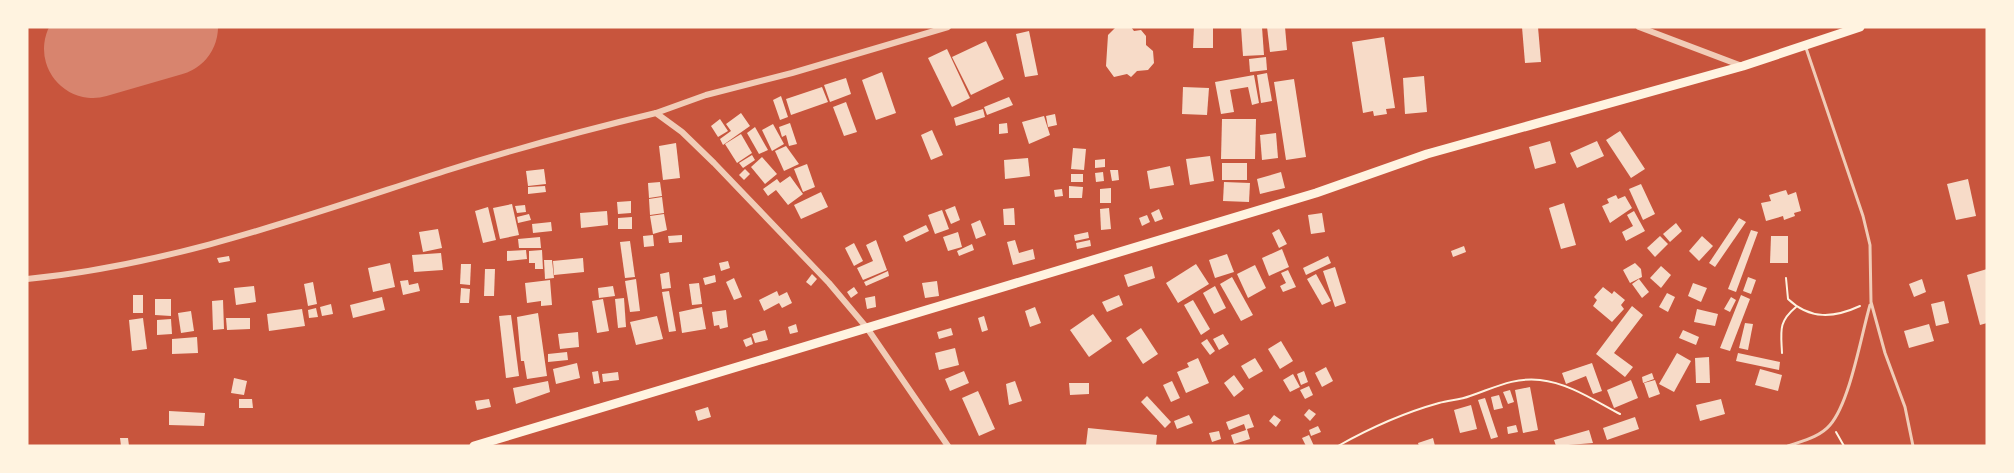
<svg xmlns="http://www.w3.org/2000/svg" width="2014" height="473" font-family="Rubik,sans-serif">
	<rect width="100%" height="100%" fill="#c8553d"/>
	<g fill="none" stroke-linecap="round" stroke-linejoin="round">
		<polyline stroke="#d8846e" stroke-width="98" points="93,49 169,27"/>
	</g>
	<g fill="#f7dbc8">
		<polygon points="1116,27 1131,27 1134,31 1141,30 1146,36 1146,45 1153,51 1154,63 1148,70 1137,71 1131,77 1127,74 1114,77 1106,66 1108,35"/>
		<polygon points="1194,27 1213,27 1213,48 1193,48"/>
		<polygon points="1241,27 1262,27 1264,55 1243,56"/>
		<polygon points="1267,27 1285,27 1287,50 1270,52"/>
		<polygon points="1522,27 1538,27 1541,62 1525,63"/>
		<polygon points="1029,31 1038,75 1025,77 1016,34"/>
		<polygon points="1384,37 1395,108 1386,109 1387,114 1374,116 1373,111 1363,113 1352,42"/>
		<polygon points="986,41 1004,79 971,95 952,57"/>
		<polygon points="947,49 970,98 952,107 928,58"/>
		<polygon points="1266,57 1267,70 1250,72 1249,59"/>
		<polygon points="882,72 896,113 876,120 862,80"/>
		<polygon points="1267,73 1272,101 1261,103 1257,75"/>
		<polygon points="1254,75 1259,103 1252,105 1248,87 1230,90 1234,112 1221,114 1215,82"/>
		<polygon points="1424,76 1427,112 1405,114 1403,78"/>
		<polygon points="846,78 851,94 830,102 824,85"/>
		<polygon points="1294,79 1306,157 1286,160 1274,82"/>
		<polygon points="822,87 828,102 791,115 786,99"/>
		<polygon points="1183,87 1209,88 1207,115 1182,114"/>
		<polygon points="781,96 788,117 780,120 773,100"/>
		<polygon points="1009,97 1013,105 987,115 984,107"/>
		<polygon points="846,102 857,132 844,136 833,107"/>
		<polygon points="983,109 985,117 956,126 954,118"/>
		<polygon points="741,113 750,126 723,145 720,139 731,131 726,124"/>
		<polygon points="1055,114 1057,125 1048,127 1046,116"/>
		<polygon points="1044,116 1050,135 1029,144 1022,122"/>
		<polygon points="720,119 728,131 718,137 711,126"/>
		<polygon points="1222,119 1256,119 1255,159 1221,159"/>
		<polygon points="790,123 797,144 789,146 786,135 782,137 779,127"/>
		<polygon points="1007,123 1008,133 999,134 999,124"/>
		<polygon points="773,124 784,144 772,151 762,130"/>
		<polygon points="755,127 768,150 759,154 747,133"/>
		<polygon points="932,130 943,155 931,160 921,135"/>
		<polygon points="1620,131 1645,169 1631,178 1606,140"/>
		<polygon points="1276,133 1278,158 1262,160 1260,135"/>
		<polygon points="741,134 752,153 737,163 725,144"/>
		<polygon points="1550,141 1556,163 1535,169 1529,147"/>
		<polygon points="1597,141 1604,156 1577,168 1570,153"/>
		<polygon points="676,143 680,178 663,180 659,146"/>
		<polygon points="786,146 799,164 784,171 775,151"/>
		<polygon points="1073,148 1086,149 1084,170 1071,169"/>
		<polygon points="752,155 755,160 743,168 739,163"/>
		<polygon points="1210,156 1214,181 1190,185 1186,159"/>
		<polygon points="762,157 777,174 765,184 751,167"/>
		<polygon points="1028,158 1030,176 1005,179 1004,160"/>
		<polygon points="1105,159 1105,167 1095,168 1095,160"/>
		<rect x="1222" y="163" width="25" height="17"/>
		<polygon points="807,164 815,187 803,192 794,169"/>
		<polygon points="1170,166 1174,185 1150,189 1147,171"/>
		<polygon points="544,169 546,184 528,186 526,171"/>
		<polygon points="745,169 750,174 744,180 739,175"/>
		<polygon points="1110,170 1118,170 1119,180 1112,181"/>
		<polygon points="1103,172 1104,181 1096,182 1095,173"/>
		<polygon points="1281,172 1285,188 1260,194 1257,179"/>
		<rect x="1071" y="174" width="12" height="8"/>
		<polygon points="790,176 803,194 788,205 776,190 768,196 763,189 777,179 780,183"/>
		<polygon points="1968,179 1976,216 1956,220 1947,184"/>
		<polygon points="660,182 662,196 649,198 648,183"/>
		<polygon points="1224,182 1250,183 1249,202 1223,201"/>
		<polygon points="1641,184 1655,214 1643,220 1629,189"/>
		<polygon points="545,186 546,192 528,194 528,187"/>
		<polygon points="1069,186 1083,187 1082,198 1069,198"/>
		<polygon points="1111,188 1111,203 1100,203 1100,189"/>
		<polygon points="1062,189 1063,196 1055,197 1054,190"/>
		<polygon points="1786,190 1788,195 1796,192 1801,211 1794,213 1795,216 1784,220 1783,216 1766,221 1761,203 1771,201 1769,195"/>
		<polygon points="821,192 828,207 801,219 794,205"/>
		<polygon points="1616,195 1618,199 1625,196 1632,208 1610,223 1602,206 1609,203 1607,199"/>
		<polygon points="662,197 664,213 650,215 649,199"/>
		<polygon points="631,201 631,213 618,214 617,202"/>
		<polygon points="1564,203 1576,245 1561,249 1549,208"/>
		<polygon points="512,204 519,235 500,239 493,208"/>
		<polygon points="525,205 526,212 517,213 515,206"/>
		<polygon points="955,206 960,220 951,224 945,210"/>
		<polygon points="488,207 496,240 483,243 475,211"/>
		<polygon points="1014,208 1015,225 1004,225 1003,209"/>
		<polygon points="1109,208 1111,229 1101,230 1100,209"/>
		<polygon points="1159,209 1163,219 1155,222 1151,213"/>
		<polygon points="942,210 949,229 935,234 928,215"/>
		<polygon points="607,211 608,225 581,228 580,213"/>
		<polygon points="1634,211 1645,231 1626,241 1622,232 1633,226 1627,215"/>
		<polygon points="1322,213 1325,232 1311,234 1308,215"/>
		<polygon points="529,214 531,220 518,223 517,217"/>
		<polygon points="664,214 667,230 653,234 650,216"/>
		<polygon points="1147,215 1150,222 1142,226 1139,218"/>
		<polygon points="632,217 632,229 618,229 618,218"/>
		<polygon points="1739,218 1746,222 1715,267 1709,263"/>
		<polygon points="980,220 986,235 976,239 971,224"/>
		<polygon points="551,222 552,231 533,233 532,224"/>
		<polygon points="1676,223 1682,231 1670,242 1663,234"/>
		<polygon points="926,225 929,231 906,242 903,236"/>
		<polygon points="438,229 442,248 423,252 419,232"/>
		<polygon points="1279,229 1287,244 1279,248 1272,233"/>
		<polygon points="1751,230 1758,232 1736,292 1728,289"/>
		<polygon points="958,232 962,247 948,251 943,237"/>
		<polygon points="1088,232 1089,238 1075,241 1074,235"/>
		<polygon points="653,235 654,246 644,247 643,236"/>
		<polygon points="682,235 682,242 669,243 668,236"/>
		<polygon points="1660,236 1668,244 1655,257 1647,248"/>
		<polygon points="1702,236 1713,246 1699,261 1689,251"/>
		<polygon points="1771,236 1788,236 1788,263 1770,263"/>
		<polygon points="540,237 541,248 519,248 518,239"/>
		<polygon points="876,240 887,270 863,280 857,268 873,261 866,245"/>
		<polygon points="1015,240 1019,253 1033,249 1035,259 1013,265 1007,242"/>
		<polygon points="1090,240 1091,246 1077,249 1076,243"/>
		<polygon points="630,241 635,277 625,278 620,242"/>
		<polygon points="854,243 863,261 854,266 845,248"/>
		<polygon points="972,244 974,250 959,256 957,251"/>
		<polygon points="1464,246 1466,252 1453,257 1451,251"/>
		<polygon points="1282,249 1289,267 1269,276 1262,258"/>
		<polygon points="526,250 527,259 507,261 507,251"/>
		<polygon points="542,250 543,269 535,269 535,263 529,263 529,251"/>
		<polygon points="441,253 443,270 414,272 412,255"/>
		<polygon points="1227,254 1234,272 1215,278 1209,260"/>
		<polygon points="229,256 230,261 219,263 217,258"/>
		<polygon points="1328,256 1331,263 1306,275 1303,268"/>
		<polygon points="583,258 584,272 554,275 553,261"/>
		<polygon points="544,260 552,260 554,278 545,279"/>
		<polygon points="728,261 730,268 721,271 719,263"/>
		<polygon points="390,263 395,287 373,292 368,268"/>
		<polygon points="1635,263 1641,269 1642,277 1630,283 1623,270"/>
		<polygon points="461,264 471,264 470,285 460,284"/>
		<polygon points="1196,264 1209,284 1178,303 1166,283"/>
		<polygon points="1255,265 1266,288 1248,298 1237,274"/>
		<polygon points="1152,266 1155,278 1128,287 1124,275"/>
		<polygon points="1661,266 1671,275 1661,288 1650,278"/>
		<polygon points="1335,267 1346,303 1335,307 1323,271"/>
		<polygon points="485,269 495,269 494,296 484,296"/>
		<polygon points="1987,269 1987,323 1980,325 1967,275"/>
		<polygon points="1288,270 1296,287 1283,292 1280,286 1286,283 1281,273"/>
		<polygon points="888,271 889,276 866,286 864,282"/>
		<polygon points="669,272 671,288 662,289 660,274"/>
		<polygon points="812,274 817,279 811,286 806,282"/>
		<polygon points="1316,274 1331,301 1322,305 1307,279"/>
		<polygon points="715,275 716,282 705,285 703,278"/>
		<polygon points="1232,277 1253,315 1241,321 1220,284"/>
		<polygon points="1748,277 1756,280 1751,294 1743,291"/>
		<polygon points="734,278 742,297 734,300 726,282"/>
		<polygon points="636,279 640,311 630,312 625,281"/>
		<polygon points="1639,279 1649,292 1642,298 1632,284"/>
		<polygon points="1922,279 1926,292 1914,297 1909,284"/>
		<polygon points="408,280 409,285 418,283 420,291 403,295 400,281"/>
		<polygon points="550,280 552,305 541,306 541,301 527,303 525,283"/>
		<polygon points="937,281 939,296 925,298 922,283"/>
		<polygon points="313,282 317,304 308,306 304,284"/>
		<polygon points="699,283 702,304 692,305 689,284"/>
		<polygon points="1693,283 1707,288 1701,302 1688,296"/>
		<polygon points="254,286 256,302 236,305 234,288"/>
		<polygon points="613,286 615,296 599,298 598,288"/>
		<polygon points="1215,286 1226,308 1214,314 1203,293"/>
		<polygon points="854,287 858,293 851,298 847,292"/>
		<polygon points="1603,287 1612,294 1614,291 1625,300 1621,305 1624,309 1612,322 1593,306 1597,300 1594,297"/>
		<polygon points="461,288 470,289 469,303 460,303"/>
		<polygon points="669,291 676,331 669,332 662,292"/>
		<polygon points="777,291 779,296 787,292 792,303 782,308 779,303 764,311 759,300"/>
		<polygon points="1667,293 1675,297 1668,312 1659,307"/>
		<rect x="133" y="295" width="10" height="18"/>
		<polygon points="1119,295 1123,305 1107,312 1102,302"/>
		<polygon points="1741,295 1750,299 1730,351 1720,348"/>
		<polygon points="875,296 876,307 867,309 865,298"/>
		<polygon points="382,297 385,310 353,318 350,305"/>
		<polygon points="1731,297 1736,300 1730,312 1724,309"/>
		<polygon points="624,298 626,327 618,328 615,299"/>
		<polygon points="155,299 171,299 171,316 155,315"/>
		<polygon points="603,299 609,331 597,333 592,301"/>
		<polygon points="223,300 224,329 213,330 212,301"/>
		<polygon points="1193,300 1210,329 1201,335 1184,305"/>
		<polygon points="1944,301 1949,323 1936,326 1931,304"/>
		<polygon points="331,304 333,314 322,316 320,307"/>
		<polygon points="1632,306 1643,315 1614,353 1633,367 1625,377 1596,354"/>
		<polygon points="702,307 706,329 682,333 679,312"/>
		<polygon points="1035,307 1041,323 1030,327 1025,311"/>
		<polygon points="316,308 318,317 309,318 308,310"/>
		<polygon points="302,309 305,326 269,331 267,314"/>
		<polygon points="1697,309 1718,314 1715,326 1694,322"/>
		<polygon points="726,310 728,327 720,329 719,325 714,326 712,312"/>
		<polygon points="191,311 194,331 181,333 178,313"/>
		<polygon points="538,313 547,376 527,379 524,361 521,361 517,317"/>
		<polygon points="1093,314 1112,341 1089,357 1070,330"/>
		<polygon points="511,315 519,376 506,378 499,316"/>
		<polygon points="657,316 663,339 636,345 630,322"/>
		<polygon points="984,316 988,330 982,332 978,318"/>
		<polygon points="143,318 147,349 132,351 129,320"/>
		<polygon points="226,318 250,318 250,329 227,330"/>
		<polygon points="171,319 172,334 157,335 157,320"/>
		<polygon points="1745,323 1753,324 1748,350 1739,348"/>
		<polygon points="796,324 798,332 790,334 788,327"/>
		<polygon points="1929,324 1934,341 1909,348 1904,331"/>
		<polygon points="951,328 953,335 939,339 937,332"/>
		<polygon points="1141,328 1158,354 1143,364 1126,338"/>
		<polygon points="765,330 768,340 755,343 752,334"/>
		<polygon points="1683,330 1699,337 1696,345 1679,338"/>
		<polygon points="578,332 579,347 560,349 558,334"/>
		<polygon points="1223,334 1229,344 1219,350 1213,339"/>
		<polygon points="197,337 198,353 172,354 172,339"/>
		<polygon points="751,337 753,344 746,347 743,340"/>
		<polygon points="1207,339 1215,351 1210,355 1201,343"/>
		<polygon points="1281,341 1293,361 1280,369 1268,349"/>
		<polygon points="955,348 959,365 939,370 935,353"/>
		<polygon points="567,352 568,360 548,362 548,354"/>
		<polygon points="1677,353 1691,361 1674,392 1659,384"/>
		<polygon points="1738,353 1780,362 1779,370 1736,361"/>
		<polygon points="1709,357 1710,383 1696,383 1695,358"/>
		<polygon points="1198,358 1209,383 1186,393 1177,372 1189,367 1187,363"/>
		<polygon points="1255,358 1263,371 1249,379 1241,366"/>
		<polygon points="577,363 580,378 556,384 553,369"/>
		<polygon points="1592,363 1602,391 1593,394 1586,376 1566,384 1562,373"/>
		<polygon points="1326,367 1333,381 1322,387 1315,373"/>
		<polygon points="1760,369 1782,375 1778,391 1755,385"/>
		<polygon points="598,371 600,383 594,384 592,372"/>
		<polygon points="964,371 969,383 950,391 945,379"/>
		<polygon points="1304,371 1308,382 1301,385 1297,374"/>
		<polygon points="618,372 619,380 603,382 602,374"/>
		<polygon points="1652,373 1654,379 1643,383 1642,377"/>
		<polygon points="1293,374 1300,387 1290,392 1283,380"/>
		<polygon points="1234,375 1244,389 1234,397 1224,383"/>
		<polygon points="234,378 247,381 244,395 231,393"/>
		<polygon points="1631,380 1638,398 1614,408 1607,390"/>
		<polygon points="1655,380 1660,394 1649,398 1644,383"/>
		<polygon points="548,381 550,392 516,404 513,388"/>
		<polygon points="1015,381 1022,401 1009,405 1006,384"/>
		<polygon points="1172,381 1180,398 1171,402 1163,385"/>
		<polygon points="1069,383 1089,383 1089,394 1070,395"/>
		<polygon points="1309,386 1313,395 1305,399 1300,390"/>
		<polygon points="1530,387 1538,430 1523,433 1515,390"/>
		<polygon points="1510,390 1514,402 1508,404 1503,392"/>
		<polygon points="978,391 995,429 979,436 962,398"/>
		<polygon points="1499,395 1503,408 1494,410 1491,397"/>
		<polygon points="1147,396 1171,422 1165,428 1141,402"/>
		<polygon points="1485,398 1498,437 1491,439 1478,400"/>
		<polygon points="239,399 252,399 253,408 239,408"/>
		<polygon points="489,399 491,407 477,410 475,401"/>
		<polygon points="1721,399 1725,414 1700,421 1696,405"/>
		<polygon points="1471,405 1477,429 1460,433 1454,410"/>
		<polygon points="708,407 711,417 698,421 695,411"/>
		<polygon points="1309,409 1316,414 1310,421 1304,415"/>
		<polygon points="169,411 205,413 204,426 169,425"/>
		<polygon points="1249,414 1254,427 1247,429 1250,439 1234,444 1231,435 1246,430 1244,424 1229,430 1226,422"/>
		<polygon points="1189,415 1193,423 1177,429 1174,421"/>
		<polygon points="1274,415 1281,420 1276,427 1269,421"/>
		<polygon points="1635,417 1639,429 1607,440 1603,428"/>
		<polygon points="1516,425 1518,432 1508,434 1507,427"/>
		<polygon points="1318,426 1321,432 1311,436 1309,430"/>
		<polygon points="1088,428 1157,435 1156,446 1086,445"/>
		<polygon points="1589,430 1593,443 1556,446 1554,440"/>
		<polygon points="1219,431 1221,439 1212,442 1209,433"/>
		<polygon points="1309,435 1314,446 1306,446 1302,438"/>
		<polygon points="120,438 128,438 129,446 121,446"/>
		<polygon points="1433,438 1435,446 1419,446 1418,443"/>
	</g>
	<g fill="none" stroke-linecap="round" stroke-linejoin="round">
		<g stroke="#fff3e0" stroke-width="2">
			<path d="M1786 278 1788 299C1810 320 1834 318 1860 306"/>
			<path d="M1782 353C1781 331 1778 322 1796 307"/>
			<polyline points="1836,432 1844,446"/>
			<path d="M1338 446C1370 428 1403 413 1439 403 1449 400 1460 400 1470 396 1494 388 1514 377 1540 380 1569 383 1595 401 1620 414"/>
		</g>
		<g stroke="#f1ccb7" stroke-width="3">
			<polyline points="1806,48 1863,216 1870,245 1871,302 1885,353 1905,407 1913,446"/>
			<path d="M1788 446C1802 441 1820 437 1830 425 1850 402 1861 336 1870 305"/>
		</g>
		<g stroke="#f1ccb7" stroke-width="6">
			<polyline points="1639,27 1742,66"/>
			<polyline points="656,113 706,95 792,73 948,27"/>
			<path d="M27 279C172 265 308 215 445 171 515 149 585 130 656 113L682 132 714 163 829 283 867 328 948 446"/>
		</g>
		<polyline stroke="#fff3e0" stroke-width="9" points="474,446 1316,193 1427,154 1743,66 1860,27"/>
	</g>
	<rect width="2014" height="473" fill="none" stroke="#fff3e0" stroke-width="57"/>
</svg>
